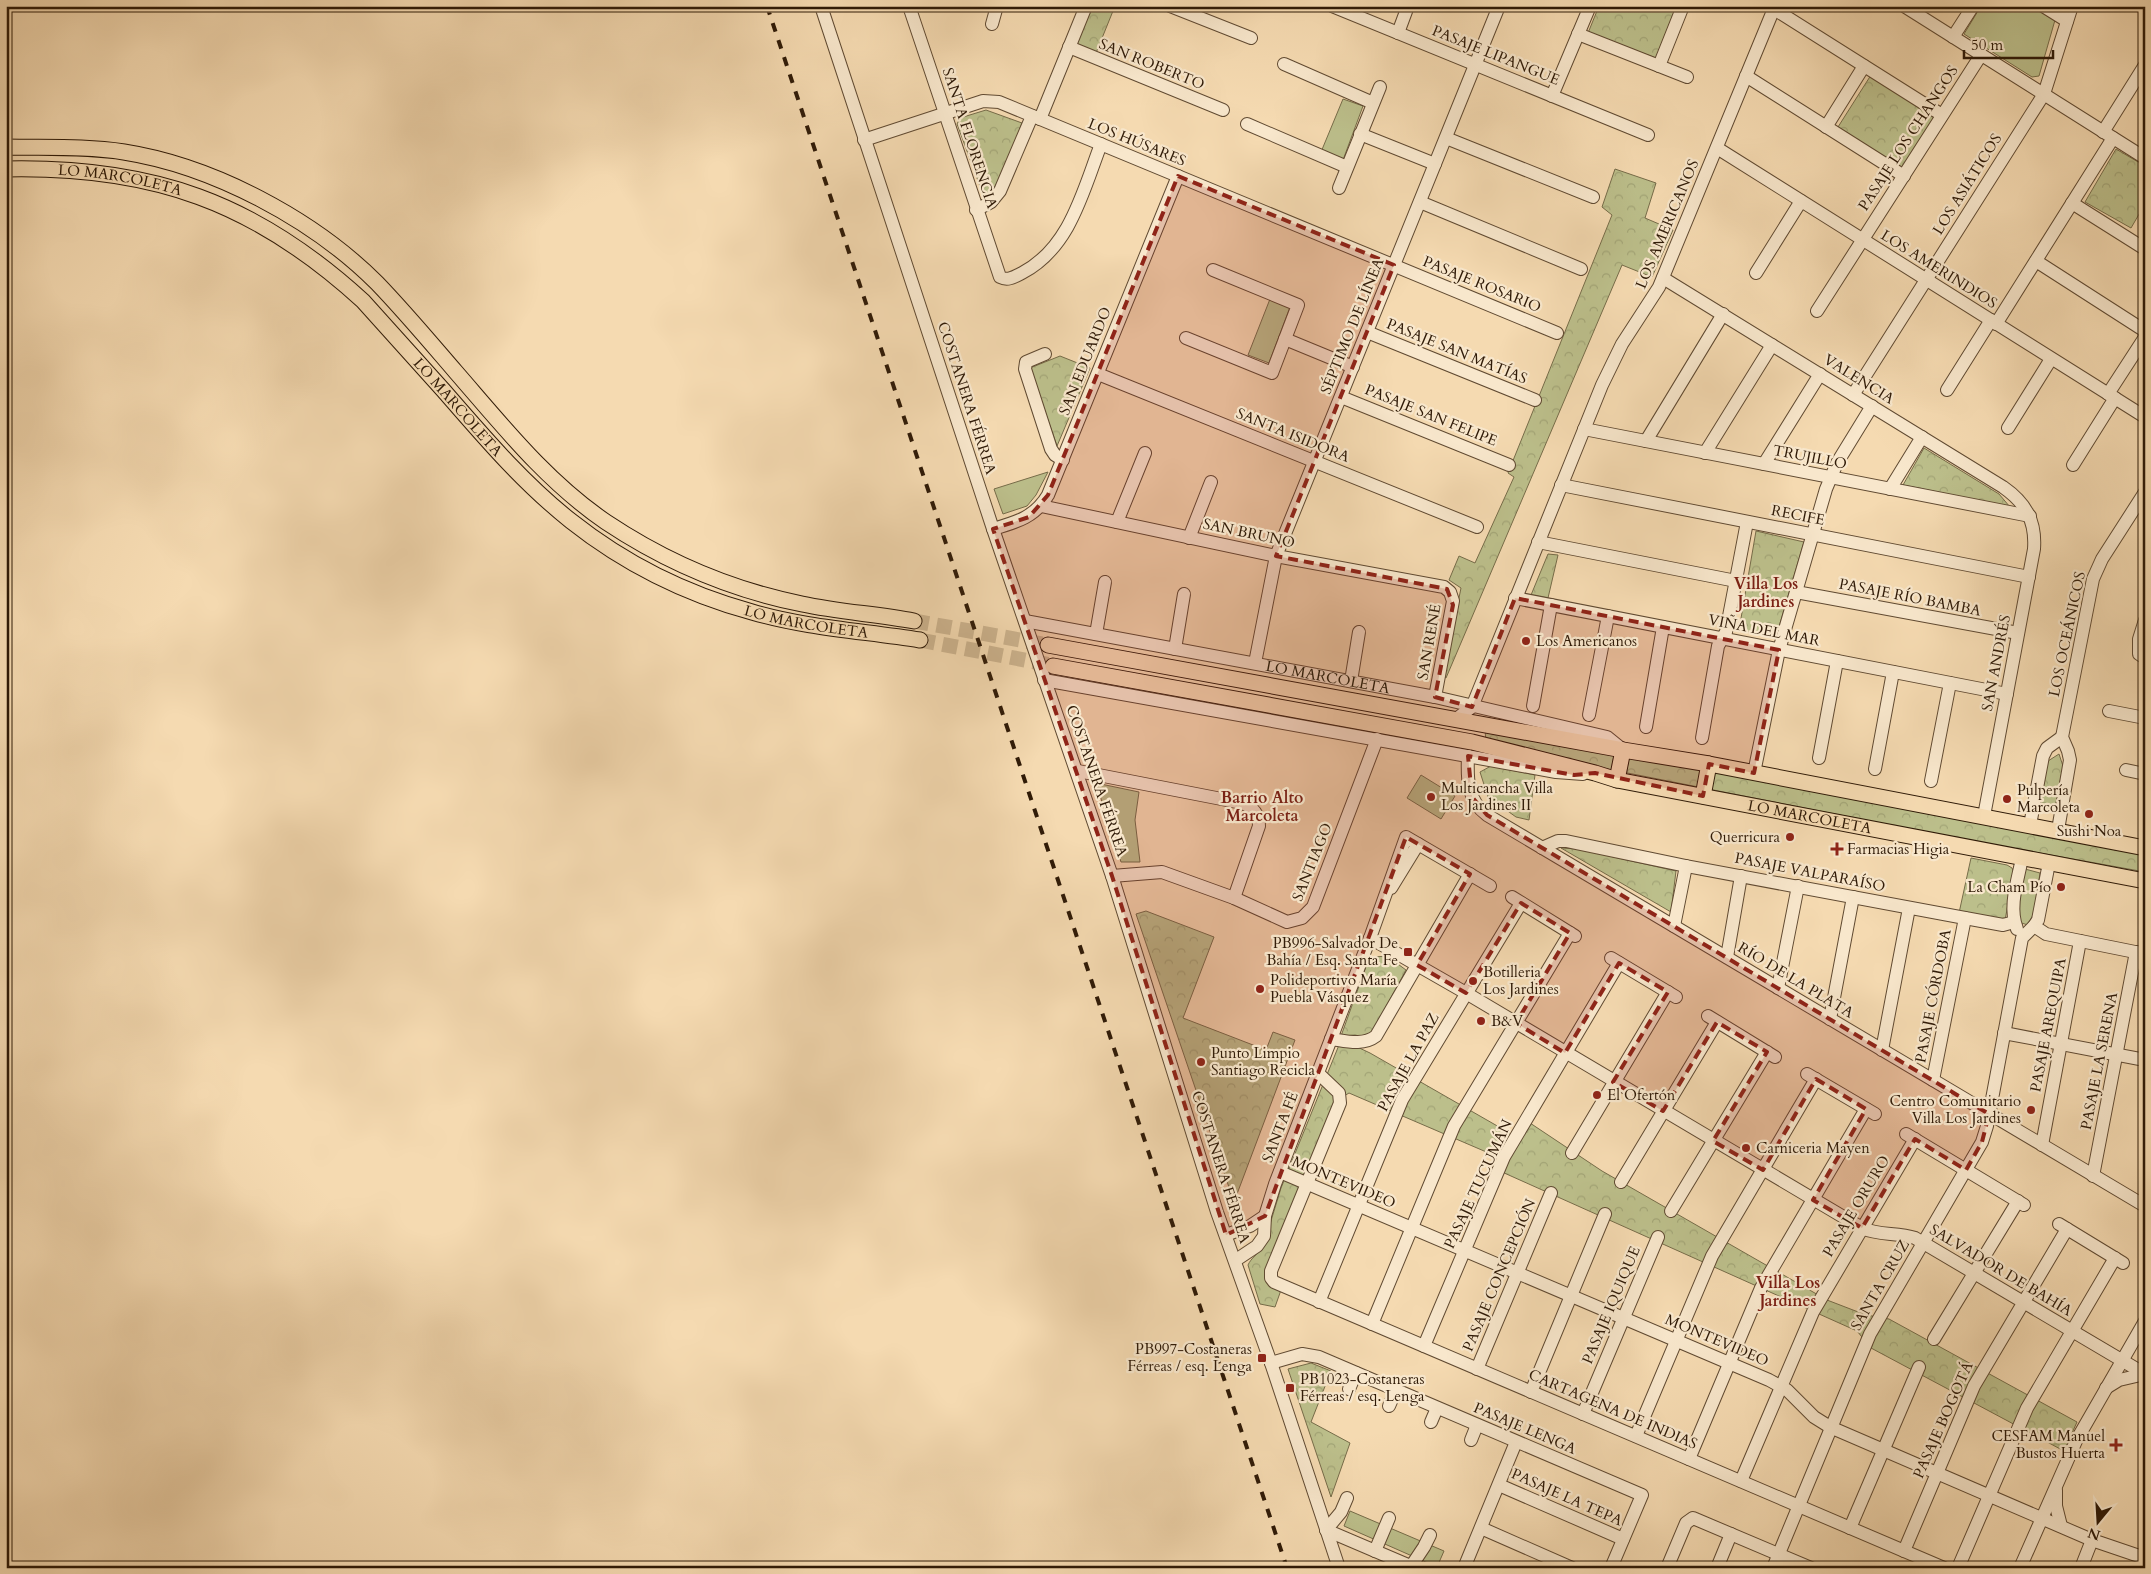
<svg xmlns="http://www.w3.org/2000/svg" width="2151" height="1574" font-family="Cardo,serif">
	<defs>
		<pattern id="park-crowns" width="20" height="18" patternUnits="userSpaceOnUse" patternTransform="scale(1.25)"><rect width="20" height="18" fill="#bcbf8b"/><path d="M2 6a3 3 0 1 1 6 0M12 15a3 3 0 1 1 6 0" fill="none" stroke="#a2a476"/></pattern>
	</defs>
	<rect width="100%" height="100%" fill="#f5dab1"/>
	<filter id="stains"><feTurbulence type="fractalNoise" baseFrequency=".004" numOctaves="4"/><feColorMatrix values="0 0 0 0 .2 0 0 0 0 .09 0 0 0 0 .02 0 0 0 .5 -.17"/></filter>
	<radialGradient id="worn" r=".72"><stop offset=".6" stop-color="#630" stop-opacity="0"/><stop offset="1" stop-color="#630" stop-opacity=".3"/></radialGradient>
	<g fill="#bcbf8b" stroke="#766c49">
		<polygon points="1981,6 2035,6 2055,20 2039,76 2032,77 1964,34"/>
		<polygon points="1343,99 1363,106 1343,160 1321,152"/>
		<polygon points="1270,299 1290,307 1269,363 1248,355"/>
		<polygon points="1048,472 1036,495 1027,506 1003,514 994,489"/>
		<polygon points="1421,775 1455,796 1441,819 1407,798"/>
		<polygon points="1096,783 1139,792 1135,820 1140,862 1121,862"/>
		<polygon points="2025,869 2040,873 2034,913 2028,925 2018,922 2016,910"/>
		<polygon points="1350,1511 1444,1551 1437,1567 1344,1526"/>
	</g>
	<g fill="url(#park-crowns)" stroke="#766c49">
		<polygon points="1092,6 1115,6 1096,53 1076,45"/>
		<polygon points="1599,6 1678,6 1656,58 1588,33"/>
		<polygon points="1871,75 1936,116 1902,168 1838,127"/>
		<path d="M986 110 1022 123C1014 143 1003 186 984 197L957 124 960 118Z"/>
		<polygon points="2116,149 2145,166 2145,204 2131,228 2085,202"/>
		<polygon points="1615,169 1656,183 1645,218 1673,230 1652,277 1622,265 1446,678 1443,676 1461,588 1449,580 1459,556 1475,563 1514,477 1508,473 1612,215 1602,207"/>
		<polygon points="1060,356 1090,368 1057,446 1030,368"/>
		<polygon points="1924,448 1999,494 2010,507 1903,485"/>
		<polygon points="1756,531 1804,542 1776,637 1739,630"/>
		<polygon points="1548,554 1558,555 1548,598 1531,595"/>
		<polygon points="1485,728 2145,852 2145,872 1946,836 1486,745"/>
		<polygon points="2059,754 2063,766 2055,810 2039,808 2048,761"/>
		<polygon points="1491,766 1535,775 1529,820 1516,817 1488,797 1480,772"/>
		<polygon points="1561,848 1578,849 1676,871 1671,912"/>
		<polygon points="1971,858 2007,865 2012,868 2014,873 2005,920 1959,913"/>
		<polygon points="1146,911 1214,937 1183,1018 1266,1050 1273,1032 1295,1040 1234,1202 1136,914"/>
		<polygon points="1387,956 1406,970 1369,1038 1355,1035 1341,1036 1367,964 1374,957"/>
		<path d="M1339 1045H1353L1370 1053 1520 1139 1530 1123 1602 1171 1827 1300 1866 1315 1889 1319 2077 1422 2064 1451 1871 1348 1857 1331 1502 1172 1505 1160 1349 1093 1336 1101 1266 1279 1281 1290 1275 1307 1260 1304 1248 1265C1251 1258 1258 1254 1263 1247L1281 1188Z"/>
		<polygon points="1311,1363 1331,1371 1311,1422 1350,1443 1331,1497 1288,1369"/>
	</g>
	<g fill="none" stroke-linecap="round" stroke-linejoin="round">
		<g stroke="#cdb48f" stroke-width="15" stroke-dasharray="15 8" stroke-linecap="butt">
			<polyline points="914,621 1048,645"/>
			<polyline points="920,640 1051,665"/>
		</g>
		<defs>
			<g id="minor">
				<polyline points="821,6 993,529 1112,876 1217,1212 1271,1363 1339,1568"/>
				<path d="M909 6 1000 277C1008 281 1014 277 1022 273 1070 248 1083 191 1101 144"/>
				<polyline points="1170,6 1251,38"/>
				<polyline points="1332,6 1648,135"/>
				<polyline points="1904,6 2145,158"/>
				<polyline points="2043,6 2067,21"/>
				<polyline points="1774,9 1942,115"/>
				<polyline points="992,24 997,6"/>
				<polyline points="1398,33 1408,6"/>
				<polyline points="1578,34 1687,77"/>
				<polyline points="1953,37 1973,6"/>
				<polyline points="1069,47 1223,110"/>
				<polyline points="1284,64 1373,103"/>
				<polyline points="1659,66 1683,6"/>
				<polyline points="1746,76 1904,176"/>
				<polyline points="1552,96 1590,6"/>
				<polyline points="1040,119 1086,6"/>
				<polyline points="1247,124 1347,167"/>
				<polyline points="1826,127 1864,66"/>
				<polyline points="2103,132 2145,65"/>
				<polyline points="1360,134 1435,164"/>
				<polyline points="1446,138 1593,197"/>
				<polyline points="864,140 983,101 999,102 1557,333"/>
				<polyline points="1717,148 2145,417"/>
				<polyline points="1339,188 1380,87"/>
				<polyline points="1420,202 1581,269"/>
				<polyline points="2072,203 2145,249"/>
				<polyline points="976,210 991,202 1000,191 1032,116"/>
				<polyline points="2036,261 2145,331"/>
				<polyline points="1756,273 1801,201"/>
				<path d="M1663 278 2003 487C2026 503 2036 521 2034 549L1984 816"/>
				<polyline points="1817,311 1981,55"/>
				<polyline points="1996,324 2113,138"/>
				<polyline points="1367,332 1535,400"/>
				<polyline points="1186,338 1272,373 1298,305 1213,270"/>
				<polyline points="1285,339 1353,367"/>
				<polyline points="1045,354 1026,362 1025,369 1051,449 1055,455 1063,460"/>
				<polyline points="1098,374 1477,527"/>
				<polyline points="1947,390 1991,320"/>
				<polyline points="2108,394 2145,337"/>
				<polyline points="1853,395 2044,94 2072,6"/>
				<polyline points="1341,397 1509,465"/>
				<polyline points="2008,428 2051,359"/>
				<polyline points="1584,429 2030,516"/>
				<polyline points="1646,441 1723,314"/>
				<polyline points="1705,453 1772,345"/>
				<polyline points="1764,464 1820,374"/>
				<polyline points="2073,465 2115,398"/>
				<polyline points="1561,485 2029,577"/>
				<polyline points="1890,489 1922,437"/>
				<polyline points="1041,506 1276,556 1444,587 1450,592 1453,601 1435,697"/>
				<polyline points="1117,522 1145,453"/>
				<path d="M993 529C1017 522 1035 517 1048 495L1178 176"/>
				<polyline points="1189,538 1211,482"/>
				<polyline points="1538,542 1736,581"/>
				<polyline points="1796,592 2018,633"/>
				<polyline points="1515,598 2007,694"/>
				<polyline points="2145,620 2139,639 2139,654 2145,658"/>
				<path id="s1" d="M1025 621 1435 697 1607 737 1623 750"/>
				<polyline points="1096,634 1105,582"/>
				<polyline points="1175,649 1184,594"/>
				<polyline points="1255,663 1276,556 1499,6"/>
				<polyline points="1044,680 1556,772 1583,774"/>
				<polyline points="1351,681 1359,632"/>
				<polyline points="1533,706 1551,605"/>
				<polyline points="2109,711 2145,718"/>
				<polyline points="1589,715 1608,616"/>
				<polyline points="1456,719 1472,707 1602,385 1622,344 1659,287 1775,6"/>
				<polyline points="1646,727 1663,627"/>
				<polyline points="1702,738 1718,646 1726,632 1747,522"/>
				<path d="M1468 756C1467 779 1467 800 1487 815L2145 1206"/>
				<polyline points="1819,758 1837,661"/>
				<polyline points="1875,769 1893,672"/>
				<polyline points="2126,770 2145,774"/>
				<path d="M1078 771 1242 803C1253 807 1259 814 1259 826L1234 898"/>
				<polyline points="1754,773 1779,650 1826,489 1837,463 1872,406"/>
				<polyline points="1931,781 1950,683"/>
				<polyline points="2030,825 2043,756 2047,748 2062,737"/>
				<polyline points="2058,830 2070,760 2068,751 2062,737 2093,579 2102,559 2145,492"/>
				<polyline points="1542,848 1558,841 1566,841 1686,866 1965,918 2003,925 2014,922"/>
				<polyline points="1112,876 1162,872 1234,898 1287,922 1302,918 1313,907 1377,739"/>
				<polyline points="1391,888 1418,844"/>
				<polyline points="1512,897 1575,936"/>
				<polyline points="1674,926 1686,866"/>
				<polyline points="2034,926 2046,934 2145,954"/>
				<path d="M2017 929C2008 907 2018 880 2022 858"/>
				<path d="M1370 938 1466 993 1862 1228C1879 1236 1897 1232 1915 1238L2145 1374"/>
				<polyline points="1727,957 1741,876"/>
				<polyline points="1611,958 1676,997"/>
				<polyline points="1778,988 1798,886"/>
				<polyline points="1708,1016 1775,1057"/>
				<polyline points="1830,1019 1853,897"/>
				<polyline points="2004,1033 2145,1060"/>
				<path d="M1331 1039C1346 1041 1363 1046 1376 1036L1470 874"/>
				<polyline points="1882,1050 1909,908"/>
				<polyline points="1318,1073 1339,1093 1340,1103 1271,1271 1271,1278 1274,1282 1944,1568"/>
				<polyline points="1807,1074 1875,1114"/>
				<polyline points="1933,1080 1965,918"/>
				<polyline points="1906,1134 2024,1205"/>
				<polyline points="2042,1145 2080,941"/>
				<polyline points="1572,1153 1668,992"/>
				<polyline points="1280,1172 1769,1380 1787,1390 1814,1417 1830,1427 2092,1540 2145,1558"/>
				<polyline points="2093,1176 2136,952"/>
				<polyline points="1621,1182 1717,1022"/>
				<polyline points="1671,1211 1767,1052"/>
				<polyline points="2059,1224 2123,1263"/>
				<polyline points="1226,1235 1250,1226 1265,1216"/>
				<polyline points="1236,1260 1257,1246 1264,1236 1265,1216 1275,1184 1370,938 1406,837 1490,886"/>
				<polyline points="1319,1302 1402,1100 1521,903"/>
				<polyline points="1372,1324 1454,1126 1570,933"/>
				<polyline points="1934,1339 2018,1201"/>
				<polyline points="1424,1346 1504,1157 1619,963"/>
				<polyline points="1271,1363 1302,1354 1319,1357 1642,1495 1611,1568"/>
				<polyline points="1477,1369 1551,1193"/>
				<polyline points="2106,1388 2119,1380 2145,1374"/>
				<polyline points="1349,1389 1356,1373"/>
				<polyline points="1531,1392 1605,1214"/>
				<polyline points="1389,1406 1396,1390"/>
				<polyline points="1583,1414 1658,1237"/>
				<polyline points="1431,1422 1437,1408"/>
				<polyline points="1636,1436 1712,1256 1816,1079"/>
				<polyline points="1471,1440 1477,1425"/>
				<polyline points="1689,1459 1761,1288 1866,1109"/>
				<polyline points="1741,1481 1813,1312 1915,1139"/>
				<polyline points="1499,1485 1623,1539"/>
				<polyline points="2056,1490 2056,1506 2061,1526"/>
				<polyline points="1481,1528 1572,1568"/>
				<polyline points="1850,1528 1919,1367"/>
				<polyline points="1326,1530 1415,1568"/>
				<polyline points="1326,1530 1341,1512 1347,1498"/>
				<polyline points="1375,1551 1389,1518"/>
				<polyline points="1904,1551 1974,1386 2067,1229"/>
				<polyline points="1410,1568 1424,1547 1430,1535"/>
				<polyline points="1464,1568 1516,1442"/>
				<polyline points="1667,1568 1686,1523 1693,1518 1811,1568"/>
				<polyline points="1717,1568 1731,1534"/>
				<polyline points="1773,1568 1870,1334 1982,1142 1987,1126 2022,938 2034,926 2038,920 2049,863"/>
				<polyline points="1958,1568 2027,1408 2115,1258"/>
				<polyline points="2020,1568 2076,1441 2145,1321"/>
				<polyline points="2081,1568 2092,1540"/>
			</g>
			<g id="major">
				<path d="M6 147C45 148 85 146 124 152 213 166 313 219 377 283 404 311 430 342 455 371 502 425 546 481 606 522 666 562 732 590 802 604 839 612 877 614 914 621"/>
				<path id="s2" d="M6 169C152 166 255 202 363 301 390 331 417 361 444 391 484 437 523 483 571 521 624 563 686 594 752 612 806 628 864 631 920 640"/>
				<polyline points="1048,645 1623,750 1709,764 2145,848"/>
				<path id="s3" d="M1053 666 1472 742 1595 773 1617 780 2145 881"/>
				<polyline points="1617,780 1623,750"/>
				<polyline points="1703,796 1709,764"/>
			</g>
		</defs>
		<use href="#minor" stroke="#604a32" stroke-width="14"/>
		<use href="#major" stroke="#2f1a07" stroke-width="17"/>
		<use href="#minor" stroke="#f8e7cc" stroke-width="12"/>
		<use href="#major" stroke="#f5dab1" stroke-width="15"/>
		<polyline stroke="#2f1a07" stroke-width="4" stroke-dasharray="9 9" stroke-linecap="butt" points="767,6 1287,1568"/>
	</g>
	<path fill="#8f2418" fill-opacity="0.2" stroke="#8f2418" stroke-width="4" stroke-dasharray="10 6" stroke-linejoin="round" d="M1178 176 1394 265 1276 556 1447 589 1453 605 1435 697 1472 707 1515 598 1779 650 1754 773 1709 764 1703 796 1595 773 1574 775 1468 756 1472 797 1487 815 1989 1114 1982 1142 1966 1170 1915 1139 1862 1228 1813 1200 1866 1109 1816 1079 1763 1170 1713 1141 1767 1052 1717 1022 1663 1111 1613 1082 1668 992 1619 963 1565 1053 1516 1023 1570 933 1521 903 1466 993 1417 965 1470 874 1406 837 1265 1216 1226 1235 1112 876 993 529 1029 517 1048 495Z"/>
	<g fill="#8f2418" stroke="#f8e7cc" stroke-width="2">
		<circle cx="1526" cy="641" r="5"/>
		<circle cx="1431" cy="797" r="5"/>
		<circle cx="2007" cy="799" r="5"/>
		<circle cx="2089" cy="814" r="5"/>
		<circle cx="1790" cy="837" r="5"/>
		<path d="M1834.5 841.5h5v5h5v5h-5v5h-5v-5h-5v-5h5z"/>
		<circle cx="2061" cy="887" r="5"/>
		<rect x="1403" y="947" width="10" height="10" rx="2.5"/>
		<circle cx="1473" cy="981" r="5"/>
		<circle cx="1260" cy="989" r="5"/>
		<circle cx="1481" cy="1021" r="5"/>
		<circle cx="1201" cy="1062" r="5"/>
		<circle cx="1597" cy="1095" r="5"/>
		<circle cx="2031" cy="1110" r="5"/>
		<circle cx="1746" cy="1148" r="5"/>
		<rect x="1257" y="1353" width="10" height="10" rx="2.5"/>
		<rect x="1285" y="1383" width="10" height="10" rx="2.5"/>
		<path d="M2113.5 1437.5h5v5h5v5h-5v5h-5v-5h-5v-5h5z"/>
	</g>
	<g text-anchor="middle" stroke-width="4.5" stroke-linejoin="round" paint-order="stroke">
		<g font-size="15" fill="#2f1a07" stroke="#f8e7cc">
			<text transform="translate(1496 55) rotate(22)" y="5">PASAJE LIPANGUE</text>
			<text transform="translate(1152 64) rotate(22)" y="5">SAN ROBERTO</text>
			<text transform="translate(970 138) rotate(72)" y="5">SANTA FLORENCIA</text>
			<text transform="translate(1908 138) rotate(-57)" y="5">PASAJE LOS CHANGOS</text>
			<text transform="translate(1137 142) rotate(22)" y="5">LOS HÚSARES</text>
			<text dy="5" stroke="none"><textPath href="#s2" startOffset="115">LO MARCOLETA</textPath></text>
			<text transform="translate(1967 184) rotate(-58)" y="5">LOS ASIÁTICOS</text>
			<text transform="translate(1667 224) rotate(-67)" y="5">LOS AMERICANOS</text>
			<text transform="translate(1939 269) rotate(32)" y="5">LOS AMERINDIOS</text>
			<text transform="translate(1482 284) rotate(22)" y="5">PASAJE ROSARIO</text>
			<text transform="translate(1352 326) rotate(-68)" y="5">SÉPTIMO DE LÍNEA</text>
			<text transform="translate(1457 351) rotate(22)" y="5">PASAJE SAN MATÍAS</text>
			<text transform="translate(1085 361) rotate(-68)" y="5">SAN EDUARDO</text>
			<text transform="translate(1859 379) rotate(32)" y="5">VALENCIA</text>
			<text transform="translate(967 398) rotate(72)" y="5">COSTANERA FÉRREA</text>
			<text dy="5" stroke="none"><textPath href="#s2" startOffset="534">LO MARCOLETA</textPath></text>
			<text transform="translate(1431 415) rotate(22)" y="5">PASAJE SAN FELIPE</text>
			<text transform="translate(1293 435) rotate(22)" y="5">SANTA ISIDORA</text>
			<text transform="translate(1810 457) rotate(11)" y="5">TRUJILLO</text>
			<text transform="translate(1798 515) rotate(11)" y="5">RECIFE</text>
			<text transform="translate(1249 533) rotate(12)" y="5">SAN BRUNO</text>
			<text transform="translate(1910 597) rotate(11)" y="5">PASAJE RÍO BAMBA</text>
			<text dy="5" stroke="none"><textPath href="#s2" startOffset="954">LO MARCOLETA</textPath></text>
			<text transform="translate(1764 630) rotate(11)" y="5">VIÑA DEL MAR</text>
			<text transform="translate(2067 634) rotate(-78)" y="5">LOS OCEÁNICOS</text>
			<text transform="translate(1429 642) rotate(-80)" y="5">SAN RENÉ</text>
			<text transform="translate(1996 663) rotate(-79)" y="5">SAN ANDRÉS</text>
			<text dy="5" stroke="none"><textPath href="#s1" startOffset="308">LO MARCOLETA</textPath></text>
			<text transform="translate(1097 781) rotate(71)" y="5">COSTANERA FÉRREA</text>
			<text dy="5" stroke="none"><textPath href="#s3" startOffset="772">LO MARCOLETA</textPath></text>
			<text transform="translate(1312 862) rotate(-68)" y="5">SANTIAGO</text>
			<text transform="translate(1810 872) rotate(11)" y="5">PASAJE VALPARAÍSO</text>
			<text transform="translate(1796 980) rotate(31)" y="5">RÍO DE LA PLATA</text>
			<text transform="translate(1933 996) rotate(-79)" y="5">PASAJE CÓRDOBA</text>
			<text transform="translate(2048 1025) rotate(-79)" y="5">PASAJE AREQUIPA</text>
			<text transform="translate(2099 1061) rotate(-79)" y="5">PASAJE LA SERENA</text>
			<text transform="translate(1408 1062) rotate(-61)" y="5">PASAJE LA PAZ</text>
			<text transform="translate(1280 1127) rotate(-69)" y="5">SANTA FÉ</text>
			<text transform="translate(1221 1167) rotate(72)" y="5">COSTANERA FÉRREA</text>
			<text transform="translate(1344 1182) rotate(23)" y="5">MONTEVIDEO</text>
			<text transform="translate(1478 1184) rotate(-65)" y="5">PASAJE TUCUMÁN</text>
			<text transform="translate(1856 1206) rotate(-59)" y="5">PASAJE ORURO</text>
			<text transform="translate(2001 1270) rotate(31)" y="5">SALVADOR DE BAHÍA</text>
			<text transform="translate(1499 1275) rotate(-67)" y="5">PASAJE CONCEPCIÓN</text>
			<text transform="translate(1880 1285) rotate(-60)" y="5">SANTA CRUZ</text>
			<text transform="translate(1611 1305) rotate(-67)" y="5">PASAJE IQUIQUE</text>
			<text transform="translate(1717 1340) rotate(23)" y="5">MONTEVIDEO</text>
			<text transform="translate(1613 1409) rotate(23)" y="5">CARTAGENA DE INDIAS</text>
			<text transform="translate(1943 1420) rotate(-66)" y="5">PASAJE BOGOTÁ</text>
			<text transform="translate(1525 1428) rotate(23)" y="5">PASAJE LENGA</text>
			<text transform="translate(1567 1497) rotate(24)" y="5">PASAJE LA TEPA</text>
		</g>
		<g font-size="15" fill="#2f1a07" stroke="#f8e7cc" text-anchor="start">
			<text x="1536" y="646">Los Americanos</text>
			<text x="1441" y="793">Multicancha Villa<tspan x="1441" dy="17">Los Jardines II</tspan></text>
			<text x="2017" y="795">Pulpería<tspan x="2017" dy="17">Marcoleta</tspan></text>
			<text x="2089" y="836" text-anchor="middle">Sushi Noa</text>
			<text x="1780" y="842" text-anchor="end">Querricura</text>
			<text x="1847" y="854">Farmacias Higia</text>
			<text x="2051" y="892" text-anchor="end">La Cham Pío</text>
			<text x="1398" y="948" text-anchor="end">PB996-Salvador De<tspan x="1398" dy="17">Bahía / Esq. Santa Fe</tspan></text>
			<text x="1483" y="977">Botilleria<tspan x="1483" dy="17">Los Jardines</tspan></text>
			<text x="1270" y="985">Polideportivo María<tspan x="1270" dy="17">Puebla Vásquez</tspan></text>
			<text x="1491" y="1026">B&amp;V</text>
			<text x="1211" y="1058">Punto Limpio<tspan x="1211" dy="17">Santiago Recicla</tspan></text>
			<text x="1607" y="1100">El Ofertón</text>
			<text x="2021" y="1106" text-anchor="end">Centro Comunitario<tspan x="2021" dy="17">Villa Los Jardines</tspan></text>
			<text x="1756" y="1153">Carniceria Mayen</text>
			<text x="1252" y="1354" text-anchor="end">PB997-Costaneras<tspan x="1252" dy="17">Férreas / esq. Lenga</tspan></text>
			<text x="1300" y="1384">PB1023-Costaneras<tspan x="1300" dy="17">Férreas / esq. Lenga</tspan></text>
			<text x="2105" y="1441" text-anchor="end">CESFAM Manuel<tspan x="2105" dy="17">Bustos Huerta</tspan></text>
		</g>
		<g font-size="16" font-weight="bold" fill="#7a1f14" stroke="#f8e7cc">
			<text x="1766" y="589">Villa Los<tspan x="1766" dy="18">Jardines</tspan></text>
			<text x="1262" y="803">Barrio Alto<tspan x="1262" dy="18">Marcoleta</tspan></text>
			<text x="1788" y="1288">Villa Los<tspan x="1788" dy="18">Jardines</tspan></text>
		</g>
	</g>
	<rect width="2151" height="1574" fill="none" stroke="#f5dab1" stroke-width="25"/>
	<rect x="8" y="8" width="2136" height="1559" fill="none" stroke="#2f1a07" stroke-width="2.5"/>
	<rect x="12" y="12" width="2126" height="1549" fill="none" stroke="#2f1a07"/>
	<g transform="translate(2098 1522) rotate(198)" stroke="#f8e7cc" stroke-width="4" paint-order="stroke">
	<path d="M0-4L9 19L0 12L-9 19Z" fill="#2f1a07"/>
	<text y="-8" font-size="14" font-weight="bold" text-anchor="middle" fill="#2f1a07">N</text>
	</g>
	<path d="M1964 50v8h89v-8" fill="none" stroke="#2f1a07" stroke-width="2.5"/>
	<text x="1971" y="50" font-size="15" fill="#2f1a07" stroke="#f8e7cc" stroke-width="4" paint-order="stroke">50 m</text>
	<rect width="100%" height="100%" filter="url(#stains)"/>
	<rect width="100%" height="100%" fill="url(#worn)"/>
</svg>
